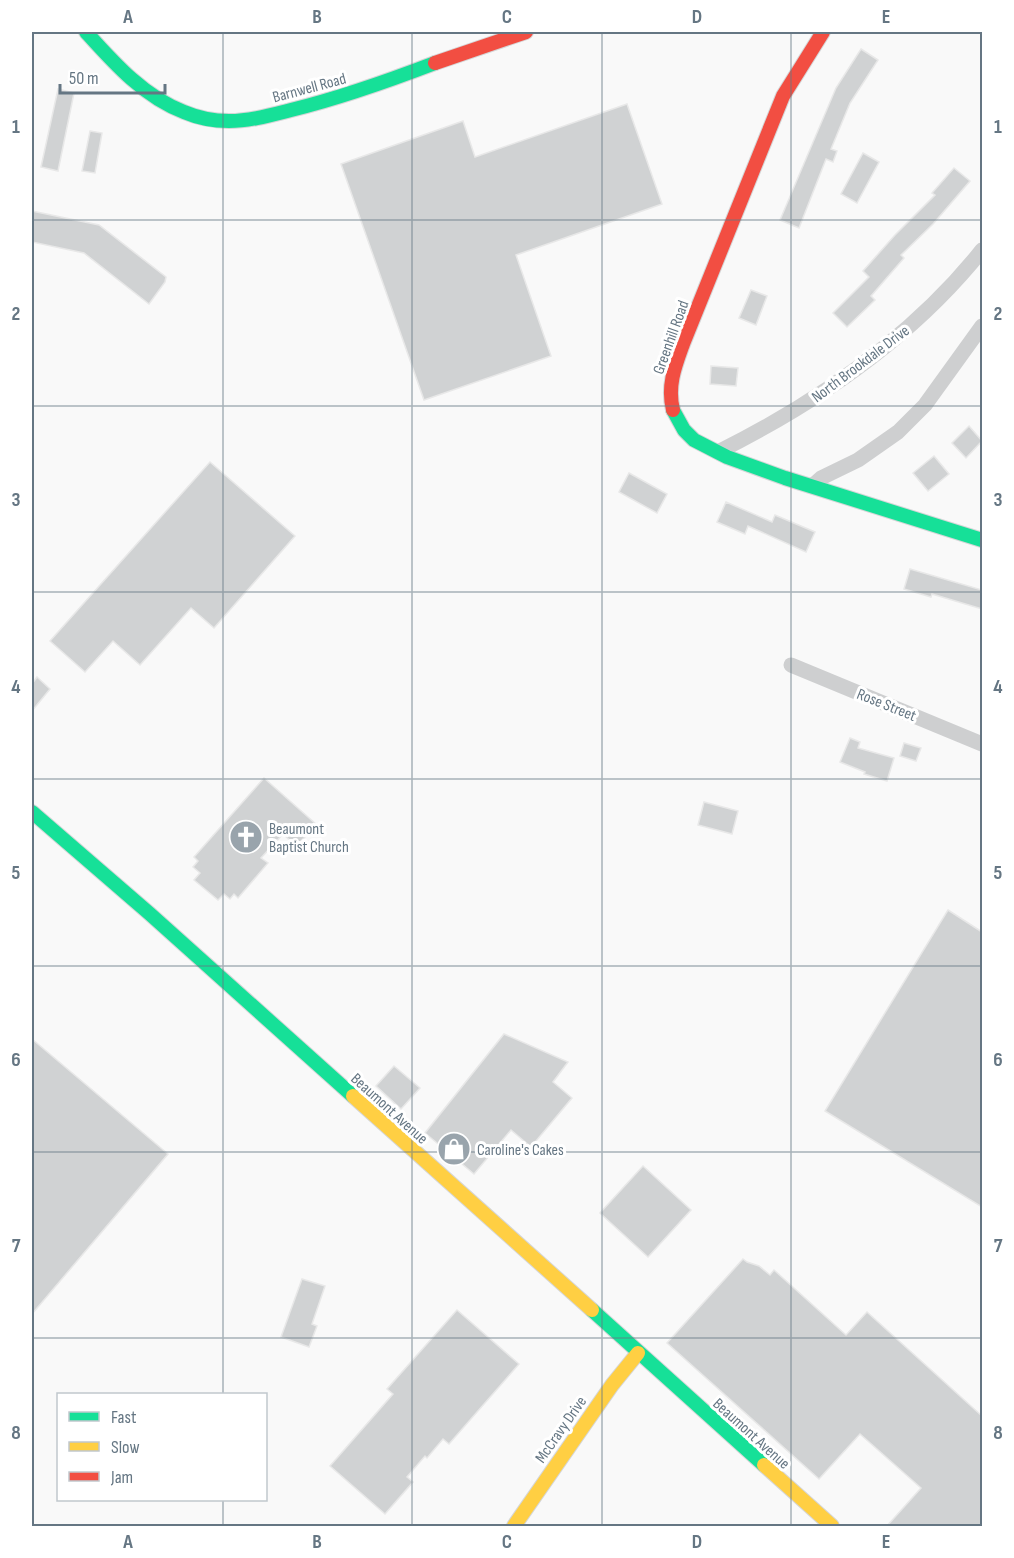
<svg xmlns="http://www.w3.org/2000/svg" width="1014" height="1558" font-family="'Sofia Sans Condensed',sans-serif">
	<rect width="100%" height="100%" fill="#f9f9f9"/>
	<g fill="#d0d2d3" stroke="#e8e8e8" stroke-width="1.5">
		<polygon points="861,49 878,60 850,103 831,149 837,151 833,162 826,159 799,228 780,220 836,88"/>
		<polygon points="58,89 74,93 58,171 41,167"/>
		<polygon points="627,104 662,204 516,255 551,356 424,400 341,164 463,121 475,157"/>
		<polygon points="90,131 102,133 95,173 82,171"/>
		<polygon points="863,153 879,162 857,203 841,194"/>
		<polygon points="954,168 970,181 933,224 901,255 904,258 871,296 875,300 847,327 833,313 869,277 863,271 895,235 935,195 932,193"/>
		<polygon points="32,211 99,225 166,277 165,282 149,304 84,253 32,242"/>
		<polygon points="751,290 767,296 756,325 739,318"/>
		<polygon points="711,366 738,368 736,386 710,384"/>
		<polygon points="969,426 982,441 966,458 952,443"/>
		<polygon points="934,456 949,474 928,491 913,473"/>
		<polygon points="210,462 295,536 214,628 191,608 140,665 113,641 85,672 50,641"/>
		<polygon points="629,473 667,494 657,513 619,492"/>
		<polygon points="726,502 772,522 775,515 815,532 806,552 748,526 745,534 717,522"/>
		<polygon points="910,569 982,590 982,609 932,594 931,597 904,589"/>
		<polygon points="37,677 50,689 32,711 32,684"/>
		<polygon points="850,738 860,742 858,748 894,758 887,781 864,774 865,772 840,762"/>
		<polygon points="904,743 921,748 916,761 900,756"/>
		<polygon points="264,778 317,825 296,846 283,834 261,858 268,863 238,898 234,894 230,899 224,894 218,900 194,880 200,873 193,867 198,861 194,857"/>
		<polygon points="704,802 738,811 732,834 698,825"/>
		<polygon points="948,910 982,932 982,1207 825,1111"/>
		<polygon points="504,1034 568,1062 553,1082 572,1098 531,1147 511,1130 474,1174 425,1133"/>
		<polygon points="32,1039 168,1154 32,1314"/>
		<polygon points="394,1066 420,1088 401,1109 376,1086"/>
		<polygon points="643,1166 691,1210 648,1257 600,1213"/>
		<polygon points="743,1259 747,1262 759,1266 770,1275 774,1270 846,1335 867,1312 982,1416 982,1527 886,1527 921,1488 860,1434 819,1479 667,1343"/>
		<polygon points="302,1279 325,1286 312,1324 317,1326 309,1347 281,1337"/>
		<polygon points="457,1310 519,1364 449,1444 443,1439 427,1458 425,1456 407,1477 413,1482 385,1514 330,1466 393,1394 387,1389"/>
	</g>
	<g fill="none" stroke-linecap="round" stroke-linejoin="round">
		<defs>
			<g id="fast">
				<path d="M86 32C114 63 144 97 184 112 198 118 213 121 229 121 250 121 271 115 291 110 340 98 388 81 435 63"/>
				<polyline points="673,410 684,430 694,440 727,457 785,478 982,540"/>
				<polyline points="32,812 150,914 353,1096"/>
				<polyline points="592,1310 764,1465"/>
			</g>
			<g id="slow">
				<polyline points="353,1096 592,1310"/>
				<polyline points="764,1465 832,1526"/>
				<polyline points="514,1526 612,1385 638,1353"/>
			</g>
			<g id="jam">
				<polyline points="435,63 526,32"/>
				<path d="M673 410C667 386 675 366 683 344L783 96 823 32"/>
			</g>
		</defs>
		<use href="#fast" stroke="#d5d6d7" stroke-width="16"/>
		<use href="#slow" stroke="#d5d6d7" stroke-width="16"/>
		<use href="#jam" stroke="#d5d6d7" stroke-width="16"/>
		<g stroke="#cecfd0" stroke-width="15">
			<path d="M718 452C818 402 912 338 982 250"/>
			<polyline points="812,486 821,478 858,460 898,432 925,405 982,326"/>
			<polyline points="791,665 982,744"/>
		</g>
		<use href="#fast" stroke="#16e098" stroke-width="14"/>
		<use href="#slow" stroke="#ffcf43" stroke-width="14"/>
		<use href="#jam" stroke="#f24e42" stroke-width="14"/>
	</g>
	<path fill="none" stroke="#657683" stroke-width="1.5" stroke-opacity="0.55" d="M223 32V1394M412 32V1526M602 32V1526M791 32V1526M32 220H982M32 406H982M32 592H982M32 779H982M32 966H982M32 1152H982M32 1338H982M223 1500V1526"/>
	<defs>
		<symbol id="church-disc" viewBox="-11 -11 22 22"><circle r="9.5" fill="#99a4ac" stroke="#fff"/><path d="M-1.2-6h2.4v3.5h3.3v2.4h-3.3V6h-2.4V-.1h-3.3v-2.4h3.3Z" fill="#fff"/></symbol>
		<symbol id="shop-disc" viewBox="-11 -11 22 22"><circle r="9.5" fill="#99a4ac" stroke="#fff"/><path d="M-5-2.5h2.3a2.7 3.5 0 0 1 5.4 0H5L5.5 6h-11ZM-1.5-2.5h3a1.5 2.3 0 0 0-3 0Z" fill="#fff"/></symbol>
	</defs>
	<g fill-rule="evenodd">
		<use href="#church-disc" x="227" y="818" width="38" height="38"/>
		<use href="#shop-disc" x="435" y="1130" width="38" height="38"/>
	</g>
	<g text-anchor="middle" stroke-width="6" stroke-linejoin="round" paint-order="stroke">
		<g font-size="16" fill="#657683" stroke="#fff">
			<text transform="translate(309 87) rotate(-15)" y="6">Barnwell Road</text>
			<text transform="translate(670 337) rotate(-70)" y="6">Greenhill Road</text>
			<text transform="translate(860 363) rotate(-37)" y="6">North Brookdale Drive</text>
			<text transform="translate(887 704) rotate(22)" y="6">Rose Street</text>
			<text transform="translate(390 1108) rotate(42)" y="6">Beaumont Avenue</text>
			<text transform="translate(560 1429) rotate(-55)" y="6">McCravy Drive</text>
			<text transform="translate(752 1433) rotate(42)" y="6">Beaumont Avenue</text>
		</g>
		<g font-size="16" fill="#657683" stroke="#fff" text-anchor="start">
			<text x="269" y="834">Beaumont<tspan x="269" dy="18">Baptist Church</tspan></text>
			<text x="477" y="1155">Caroline's Cakes</text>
		</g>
	</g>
	<rect width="1014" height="1558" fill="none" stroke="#ffffff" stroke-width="66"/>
	<rect x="57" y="1393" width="210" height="108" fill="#ffffff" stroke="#c1c8cd" stroke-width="1.5"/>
	<rect x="69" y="1412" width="30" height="9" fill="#16e098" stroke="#c1c8cd" stroke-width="1.5"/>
	<text x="111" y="1423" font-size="18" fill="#657683">Fast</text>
	<rect x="69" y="1442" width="30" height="9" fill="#ffcf43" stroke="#c1c8cd" stroke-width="1.5"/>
	<text x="111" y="1453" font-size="18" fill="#657683">Slow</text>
	<rect x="69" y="1472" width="30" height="9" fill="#f24e42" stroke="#c1c8cd" stroke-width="1.5"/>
	<text x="111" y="1483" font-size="18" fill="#657683">Jam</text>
	<path d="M60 84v9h105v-9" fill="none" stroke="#657683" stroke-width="3"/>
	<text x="69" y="84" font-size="18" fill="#657683" stroke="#ffffff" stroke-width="4.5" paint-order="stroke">50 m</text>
	<rect x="33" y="33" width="948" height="1492" fill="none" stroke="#657683" stroke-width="2"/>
	<g font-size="20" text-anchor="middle" font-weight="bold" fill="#657683">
		<text x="128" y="23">A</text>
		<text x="317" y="23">B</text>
		<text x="507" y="23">C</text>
		<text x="697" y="23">D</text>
		<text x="886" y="23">E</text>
		<text x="16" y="133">1</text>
		<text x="998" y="133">1</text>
		<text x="16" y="320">2</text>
		<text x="998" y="320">2</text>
		<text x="16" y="506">3</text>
		<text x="998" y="506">3</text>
		<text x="16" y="693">4</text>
		<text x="998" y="693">4</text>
		<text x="16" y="879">5</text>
		<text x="998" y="879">5</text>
		<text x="16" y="1066">6</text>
		<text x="998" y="1066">6</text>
		<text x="16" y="1252">7</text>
		<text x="998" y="1252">7</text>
		<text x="16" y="1439">8</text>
		<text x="998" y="1439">8</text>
		<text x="128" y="1548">A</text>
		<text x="317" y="1548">B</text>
		<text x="507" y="1548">C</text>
		<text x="697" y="1548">D</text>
		<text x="886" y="1548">E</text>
	</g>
</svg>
